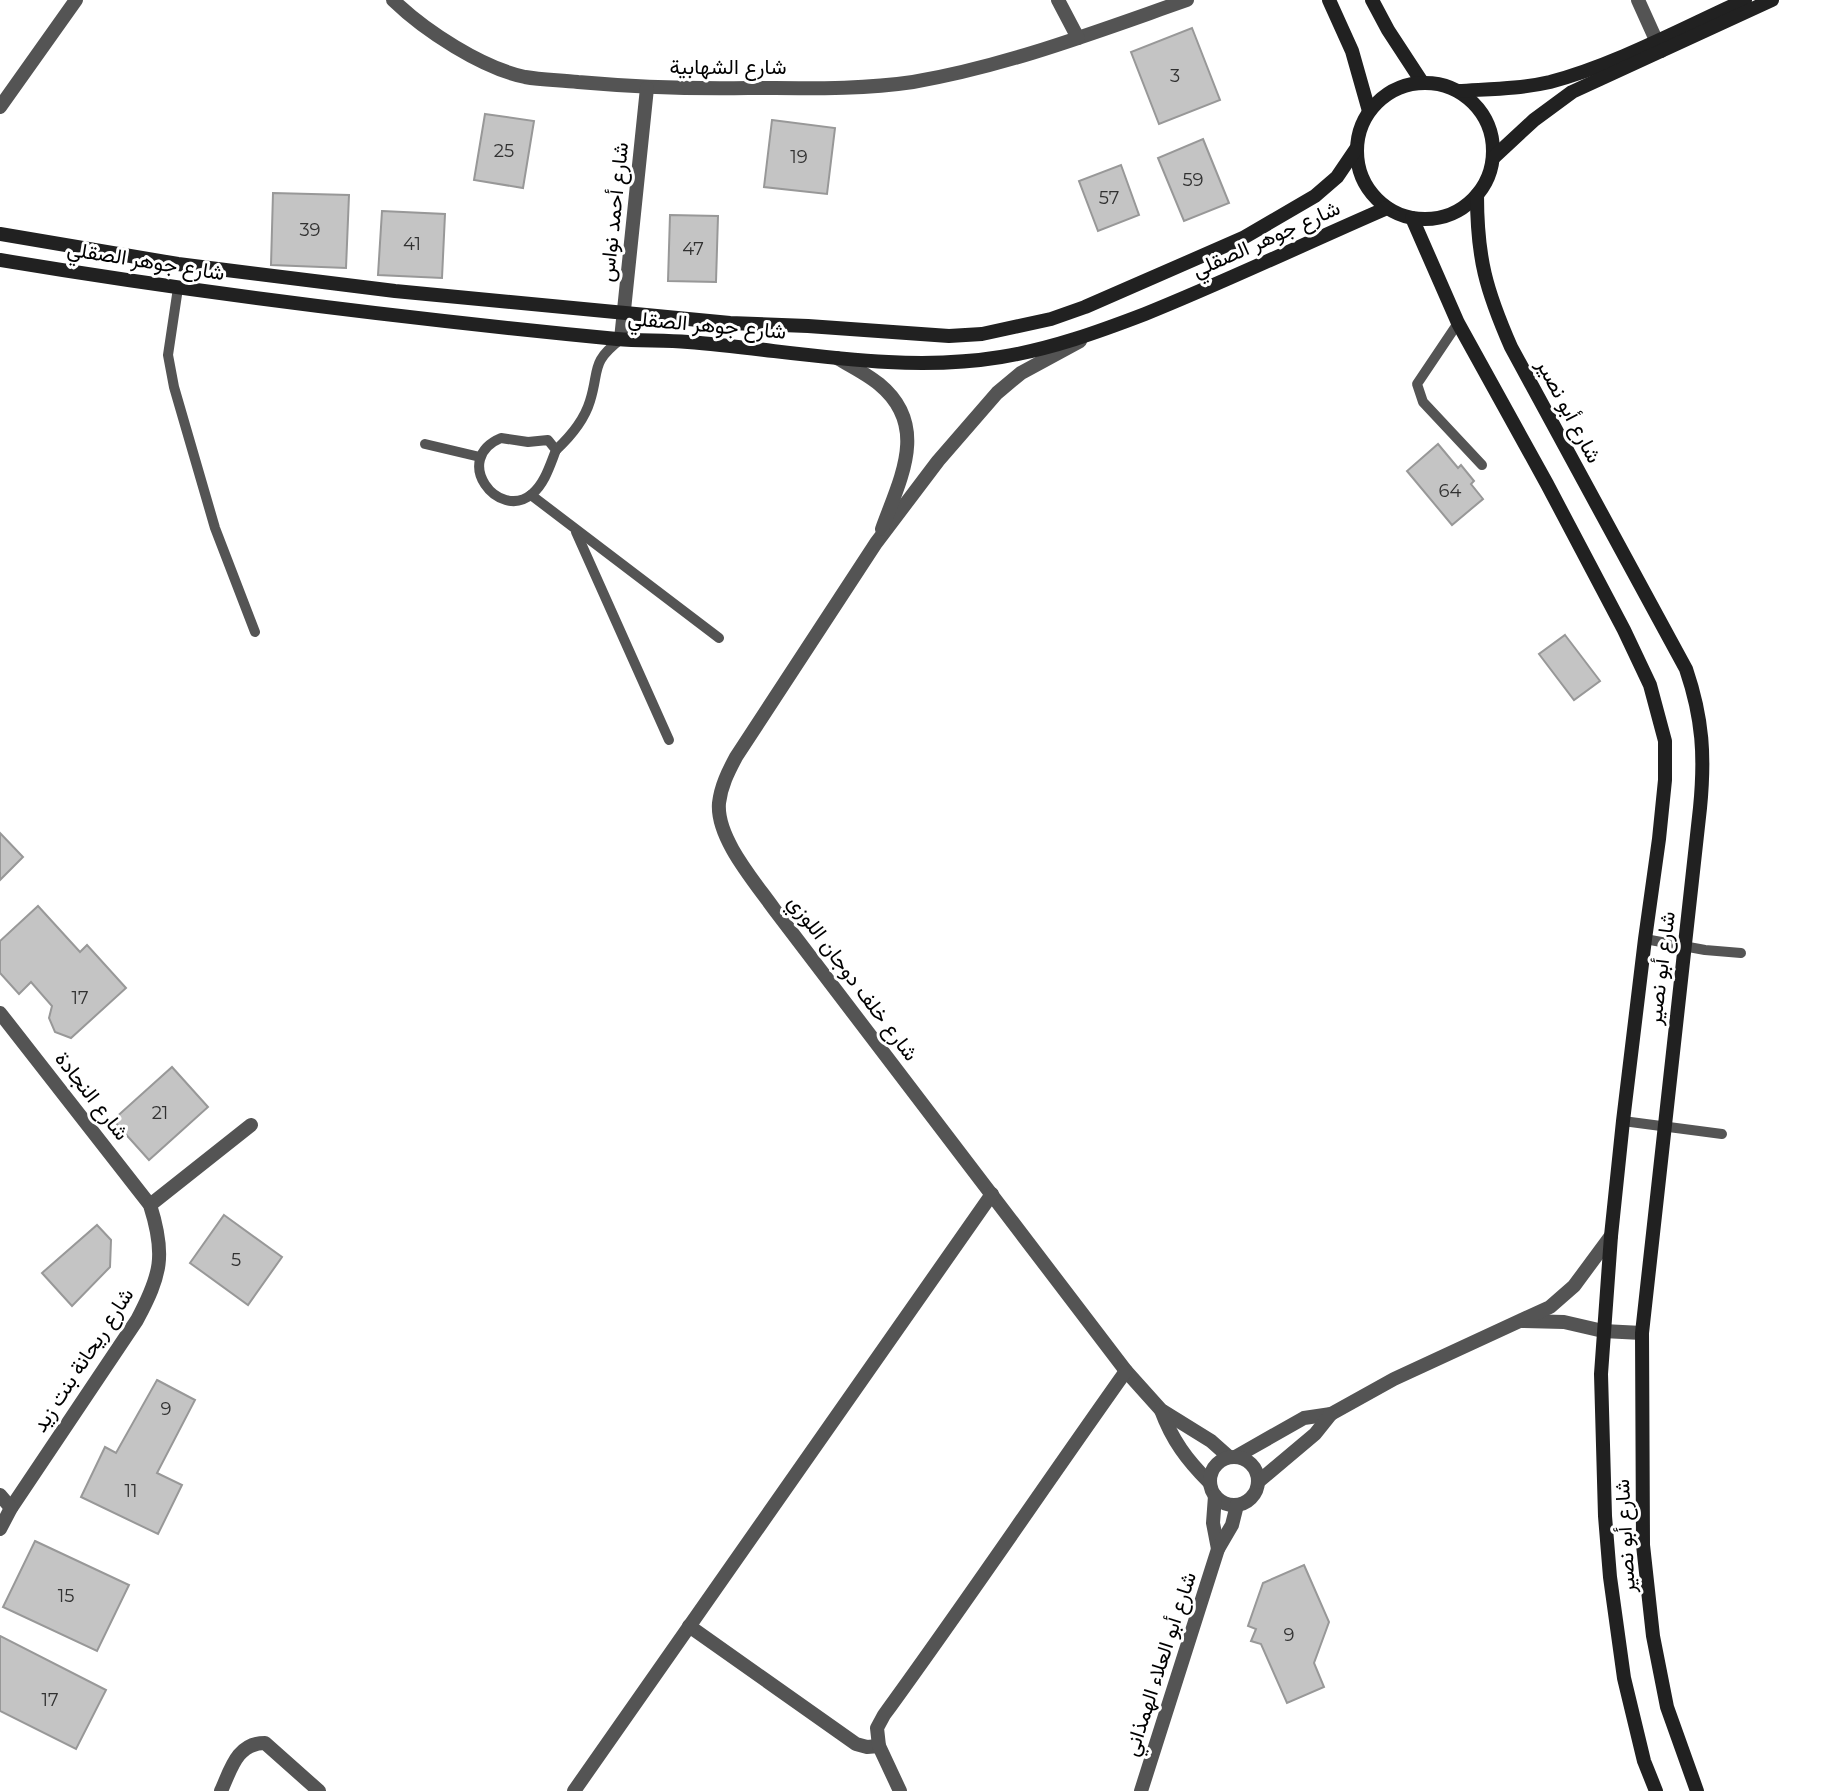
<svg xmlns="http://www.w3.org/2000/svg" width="1821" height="1791" font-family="Montserrat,Vazirmatn,sans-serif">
	<rect width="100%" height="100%" fill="#fff"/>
	<g fill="#c4c4c4" stroke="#989898" stroke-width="2">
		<polygon points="1192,28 1220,100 1159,124 1131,52"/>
		<polygon points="485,114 534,121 523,188 474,180"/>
		<polygon points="772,120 835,128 827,194 764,187"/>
		<polygon points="1203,139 1229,203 1184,221 1158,158"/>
		<polygon points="1121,165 1139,215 1098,231 1079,181"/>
		<polygon points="273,193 349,195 346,268 271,265"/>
		<polygon points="382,211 445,214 442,278 378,275"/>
		<polygon points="670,215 718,216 716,282 668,281"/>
		<polygon points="1438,444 1458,468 1461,465 1474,481 1471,484 1483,499 1452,525 1407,471"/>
		<polygon points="1565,635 1600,681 1574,700 1539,654"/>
		<polygon points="0,833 23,857 0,880"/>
		<polygon points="38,906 80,952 87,945 126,988 71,1038 55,1032 49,1018 52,1006 31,982 19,994 0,973 0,941"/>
		<polygon points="172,1067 208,1107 149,1160 113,1120"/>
		<polygon points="224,1215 282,1257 248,1305 190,1263"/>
		<polygon points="97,1225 111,1240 110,1267 72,1306 42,1273"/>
		<polygon points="157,1380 195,1400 157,1473 182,1485 158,1534 81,1497 105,1447 116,1453"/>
		<polygon points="35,1541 129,1585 97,1651 3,1607"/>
		<polygon points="1304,1565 1329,1622 1314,1663 1324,1687 1287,1703 1261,1644 1251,1641 1256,1629 1248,1626 1263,1583"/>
		<polygon points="0,1636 106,1690 76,1749 0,1711"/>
	</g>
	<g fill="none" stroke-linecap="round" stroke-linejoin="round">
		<g stroke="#545454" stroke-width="10">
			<polyline points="178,288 168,355 174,387 215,528 255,632"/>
			<polyline points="1458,323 1417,384 1423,402 1482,465"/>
			<path d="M501 438 528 442 548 440 556 450C550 465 545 483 532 494 498 522 451 459 501 438Z"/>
			<polyline points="425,444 480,457"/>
			<path d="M556 450C571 436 584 421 590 401 600 369 590 363 621 339"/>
			<polyline points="531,495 719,638"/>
			<polyline points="576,532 669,740"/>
			<polyline points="1645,939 1705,950 1741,953"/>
			<polyline points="1623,1121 1722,1134"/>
		</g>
		<g stroke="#545454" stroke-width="14">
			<path d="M393 0C425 31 482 68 525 77 542 80 561 80 578 82 635 87 691 89 748 88 802 88 859 90 913 82 1007 66 1098 31 1187 0"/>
			<polyline points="1058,0 1078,38"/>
			<polyline points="1638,0 1661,51"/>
			<polyline points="0,107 76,0"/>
			<polyline points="621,339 647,88"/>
			<path d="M1080 341 1021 373 997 393 938 461 876 543 736 757C728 772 721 786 719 803 716 838 755 882 774 909L1126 1371 1161 1410 1211 1441 1229 1457"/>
			<path d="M837 358C851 366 867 374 879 384 930 426 900 479 882 529"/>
			<path d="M0 1013 150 1205C166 1255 161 1275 137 1320L11 1508 0 1529"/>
			<polyline points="150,1205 251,1125"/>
			<polyline points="1522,1321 1564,1322 1603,1331 1642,1333"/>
			<path d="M1161 1410C1172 1440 1187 1460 1209 1482"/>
			<polyline points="1237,1456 1304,1418 1331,1414 1394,1379 1550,1307 1574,1286 1611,1236"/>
			<circle cx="1234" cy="1481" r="24"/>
			<polyline points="1258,1482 1315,1434 1331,1414"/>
			<polyline points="0,1495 11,1508"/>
			<polyline points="1215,1496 1213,1523 1218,1549"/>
			<polyline points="689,1626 856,1744 867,1747 879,1746"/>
			<path d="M221 1791C231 1769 237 1743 265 1743L319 1791"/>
			<polyline points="574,1791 992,1194"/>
			<path d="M900 1791 879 1746 877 1728 884 1715C967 1601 1045 1485 1126 1371"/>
			<polyline points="1141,1791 1218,1549 1232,1525 1237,1505"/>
		</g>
		<g stroke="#212121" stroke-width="14">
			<polyline points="1329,0 1352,51 1369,111"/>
			<polyline points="1372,0 1388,30 1422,82"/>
			<circle cx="1425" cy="151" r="68"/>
			<path d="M1458 91C1489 89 1520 89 1550 82 1615 65 1683 28 1745 0"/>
			<polyline points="1493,158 1534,120 1572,92 1772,0"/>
			<path d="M1477 195C1477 258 1486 290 1511 347L1686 669C1703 719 1705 757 1700 808L1642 1333 1643 1545 1653 1636 1667 1707 1697 1791"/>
			<polyline points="1412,218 1458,323 1547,484 1624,630 1650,685 1665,741 1665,780 1659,839 1645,939 1623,1121 1611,1236 1601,1374 1605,1516 1610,1577 1624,1678 1644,1761 1656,1791"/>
			<polyline points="0,234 178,264 395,291 730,323 808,326 949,336 982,334 1051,319 1085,307 1243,238 1315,196 1337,177 1356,149"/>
			<path d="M0 260C204 294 410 319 617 339 640 341 664 340 688 342 791 350 898 374 1001 357 1051 349 1098 332 1145 314 1227 281 1306 243 1387 208"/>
		</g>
	</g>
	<g text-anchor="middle" stroke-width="6" stroke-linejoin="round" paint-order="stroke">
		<g font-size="18" fill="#313131">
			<text x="1175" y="82">3</text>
			<text x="504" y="157">25</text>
			<text x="799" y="163">19</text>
			<text x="1193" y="186">59</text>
			<text x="1109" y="204">57</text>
			<text x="310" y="236">39</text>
			<text x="412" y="250">41</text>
			<text x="693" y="255">47</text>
			<text x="1450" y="497">64</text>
			<text x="80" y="1004">17</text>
			<text x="160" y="1119">21</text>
			<text x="236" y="1266">5</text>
			<text x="166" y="1415">9</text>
			<text x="131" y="1497">11</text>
			<text x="66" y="1602">15</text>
			<text x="1289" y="1641">9</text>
			<text x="50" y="1706">17</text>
		</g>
		<g font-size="21" fill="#000" stroke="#fff">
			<text x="728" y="74">شارع الشهابية</text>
			<text transform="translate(614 212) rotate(-84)" y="7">شارع أحمد نواس</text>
			<text transform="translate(1266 239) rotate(-24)" y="7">شارع جوهر الصقلي</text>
			<text transform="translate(146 261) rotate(9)" y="7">شارع جوهر الصقلي</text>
			<text transform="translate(707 325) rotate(5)" y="7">شارع جوهر الصقلي</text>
			<text transform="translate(1569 411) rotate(62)" y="7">شارع أبو نصير</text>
			<text transform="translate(1661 968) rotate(-83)" y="7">شارع أبو نصير</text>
			<text transform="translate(853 978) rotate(53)" y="7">شارع خلف دوجان اللوزي</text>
			<text transform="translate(92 1096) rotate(52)" y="7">شارع النجادة</text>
			<text transform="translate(83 1360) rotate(-57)" y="7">شارع ريحانة بنت زيد</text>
			<text transform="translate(1625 1536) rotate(-93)" y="7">شارع أبو نصير</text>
			<text transform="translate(1160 1664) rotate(-72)" y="7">شارع أبو العلاء الهمذاني</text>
		</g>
	</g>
</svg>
